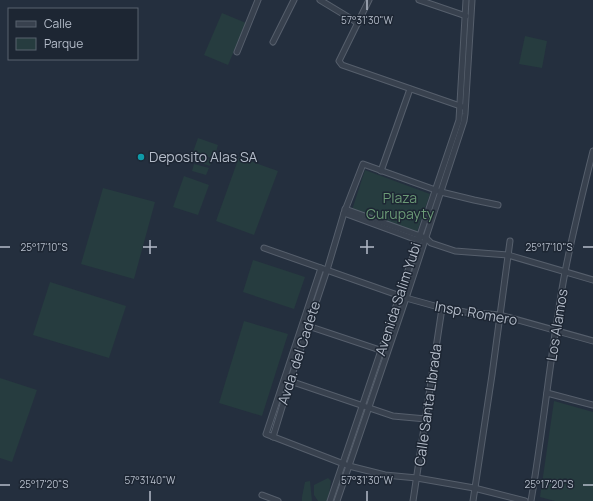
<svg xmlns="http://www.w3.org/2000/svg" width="593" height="501" font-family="Manrope,sans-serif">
	<rect width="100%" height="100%" fill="#242f3e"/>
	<g fill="#263c3f">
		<polygon points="222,13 246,23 228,65 204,55"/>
		<polygon points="525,36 547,41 542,68 519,64"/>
		<polygon points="198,138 218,145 214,159 193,152"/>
		<polygon points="197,155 212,160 210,166 195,161"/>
		<polygon points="239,157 278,171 254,235 216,221"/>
		<polygon points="194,164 209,168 206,175 192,171"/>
		<polygon points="365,170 430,194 416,235 352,210"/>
		<polygon points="184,176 209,185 198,215 173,207"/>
		<polygon points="103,188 155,202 134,279 81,264"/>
		<polygon points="253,260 305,277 294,309 243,292"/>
		<polygon points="322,274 323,275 308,319 307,319"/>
		<polygon points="50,282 126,306 109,358 33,335"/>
		<polygon points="244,321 288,334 262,416 219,403"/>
		<polygon points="0,378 37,390 12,462 0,458"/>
		<polygon points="554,401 593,412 593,501 555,501 540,497"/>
		<polygon points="328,478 331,481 328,501 318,501 314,495 314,485"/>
		<polygon points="310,481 312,501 302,501 302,497 305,482"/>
	</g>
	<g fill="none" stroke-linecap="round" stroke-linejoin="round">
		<defs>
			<g id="minor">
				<polyline points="320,0 358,23"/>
				<polyline points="369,0 339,61 342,65 463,107"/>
				<polyline points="419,0 466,16"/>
				<polyline points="273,42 294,0"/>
				<polyline points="237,52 258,0"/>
				<polyline points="381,171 410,89"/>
				<polyline points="345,209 426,238 431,243 455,251 508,255 593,280"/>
				<polyline points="344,213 420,241"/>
				<polyline points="264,248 406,298 442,308 465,312 500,315 593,341"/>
				<polyline points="321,268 266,434 349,466 385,475 417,478 474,488 525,501"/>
				<polyline points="305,325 383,351"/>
				<polyline points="287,380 393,416 426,419"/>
				<polyline points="547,393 593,405"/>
				<polyline points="273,437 290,381 327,270 344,213 363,164 441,192 474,200 498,205"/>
				<polyline points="262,495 278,501"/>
				<polyline points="330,501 459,120 466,0"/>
				<polyline points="337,501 406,298 464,121 465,114 472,0"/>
				<polyline points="413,501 442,308"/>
				<polyline points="473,501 492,375 510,241"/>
				<path d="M531 501C544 425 551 348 565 272 573 231 583 191 593 151"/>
			</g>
		</defs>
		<use href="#minor" stroke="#565f6c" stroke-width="7"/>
		<use href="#minor" stroke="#38414e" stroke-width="5"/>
	</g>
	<path fill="none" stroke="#b4bcc9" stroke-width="1.5" d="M367 0V10M150 240V254M367 240V254M0 247H10M143 247H157M360 247H374M583 247H593M0 485H10M583 485H593M150 491V501M367 491V501"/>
	<circle fill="#0f9aa8" stroke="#1d2633" stroke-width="1.5" cx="141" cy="157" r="4"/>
	<g text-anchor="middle" stroke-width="3" stroke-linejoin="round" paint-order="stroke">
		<g font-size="14" fill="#b4bcc9" stroke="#1d2633" text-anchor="start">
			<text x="149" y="162">Deposito Alas SA</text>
		</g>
		<g font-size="14" fill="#6b9a76" stroke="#1d2633">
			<text x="400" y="203">Plaza<tspan x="400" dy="16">Curupayty</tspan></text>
		</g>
		<g font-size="14" fill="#b4bcc9" stroke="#1d2633">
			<text transform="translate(398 299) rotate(-72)" y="5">Avenida Salim Yubi</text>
			<text transform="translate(476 313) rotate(10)" y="5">Insp. Romero</text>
			<text transform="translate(557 325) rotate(-81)" y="5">Los Alamos</text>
			<text transform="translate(299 353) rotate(-72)" y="5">Avda. del Cadete</text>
			<text transform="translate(428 405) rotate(-82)" y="5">Calle Santa Librada</text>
		</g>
	</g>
	<g font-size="10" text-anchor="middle" fill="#b4bcc9" stroke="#1d2633" stroke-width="3" stroke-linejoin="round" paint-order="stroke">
		<text x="367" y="24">57°31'30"W</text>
		<text x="44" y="251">25°17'10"S</text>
		<text x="549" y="251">25°17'10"S</text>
		<text x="150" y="484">57°31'40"W</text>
		<text x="367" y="484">57°31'30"W</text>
		<text x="44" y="488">25°17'20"S</text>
		<text x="549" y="488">25°17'20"S</text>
	</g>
	<rect x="8" y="8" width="130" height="52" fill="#1d2633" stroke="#59626f"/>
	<rect x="16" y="21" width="20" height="6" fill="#38414e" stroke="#59626f"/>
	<text x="44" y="28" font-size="12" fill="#b4bcc9">Calle</text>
	<rect x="16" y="38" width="20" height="12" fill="#263c3f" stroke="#59626f"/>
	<text x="44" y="48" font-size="12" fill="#b4bcc9">Parque</text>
</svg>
